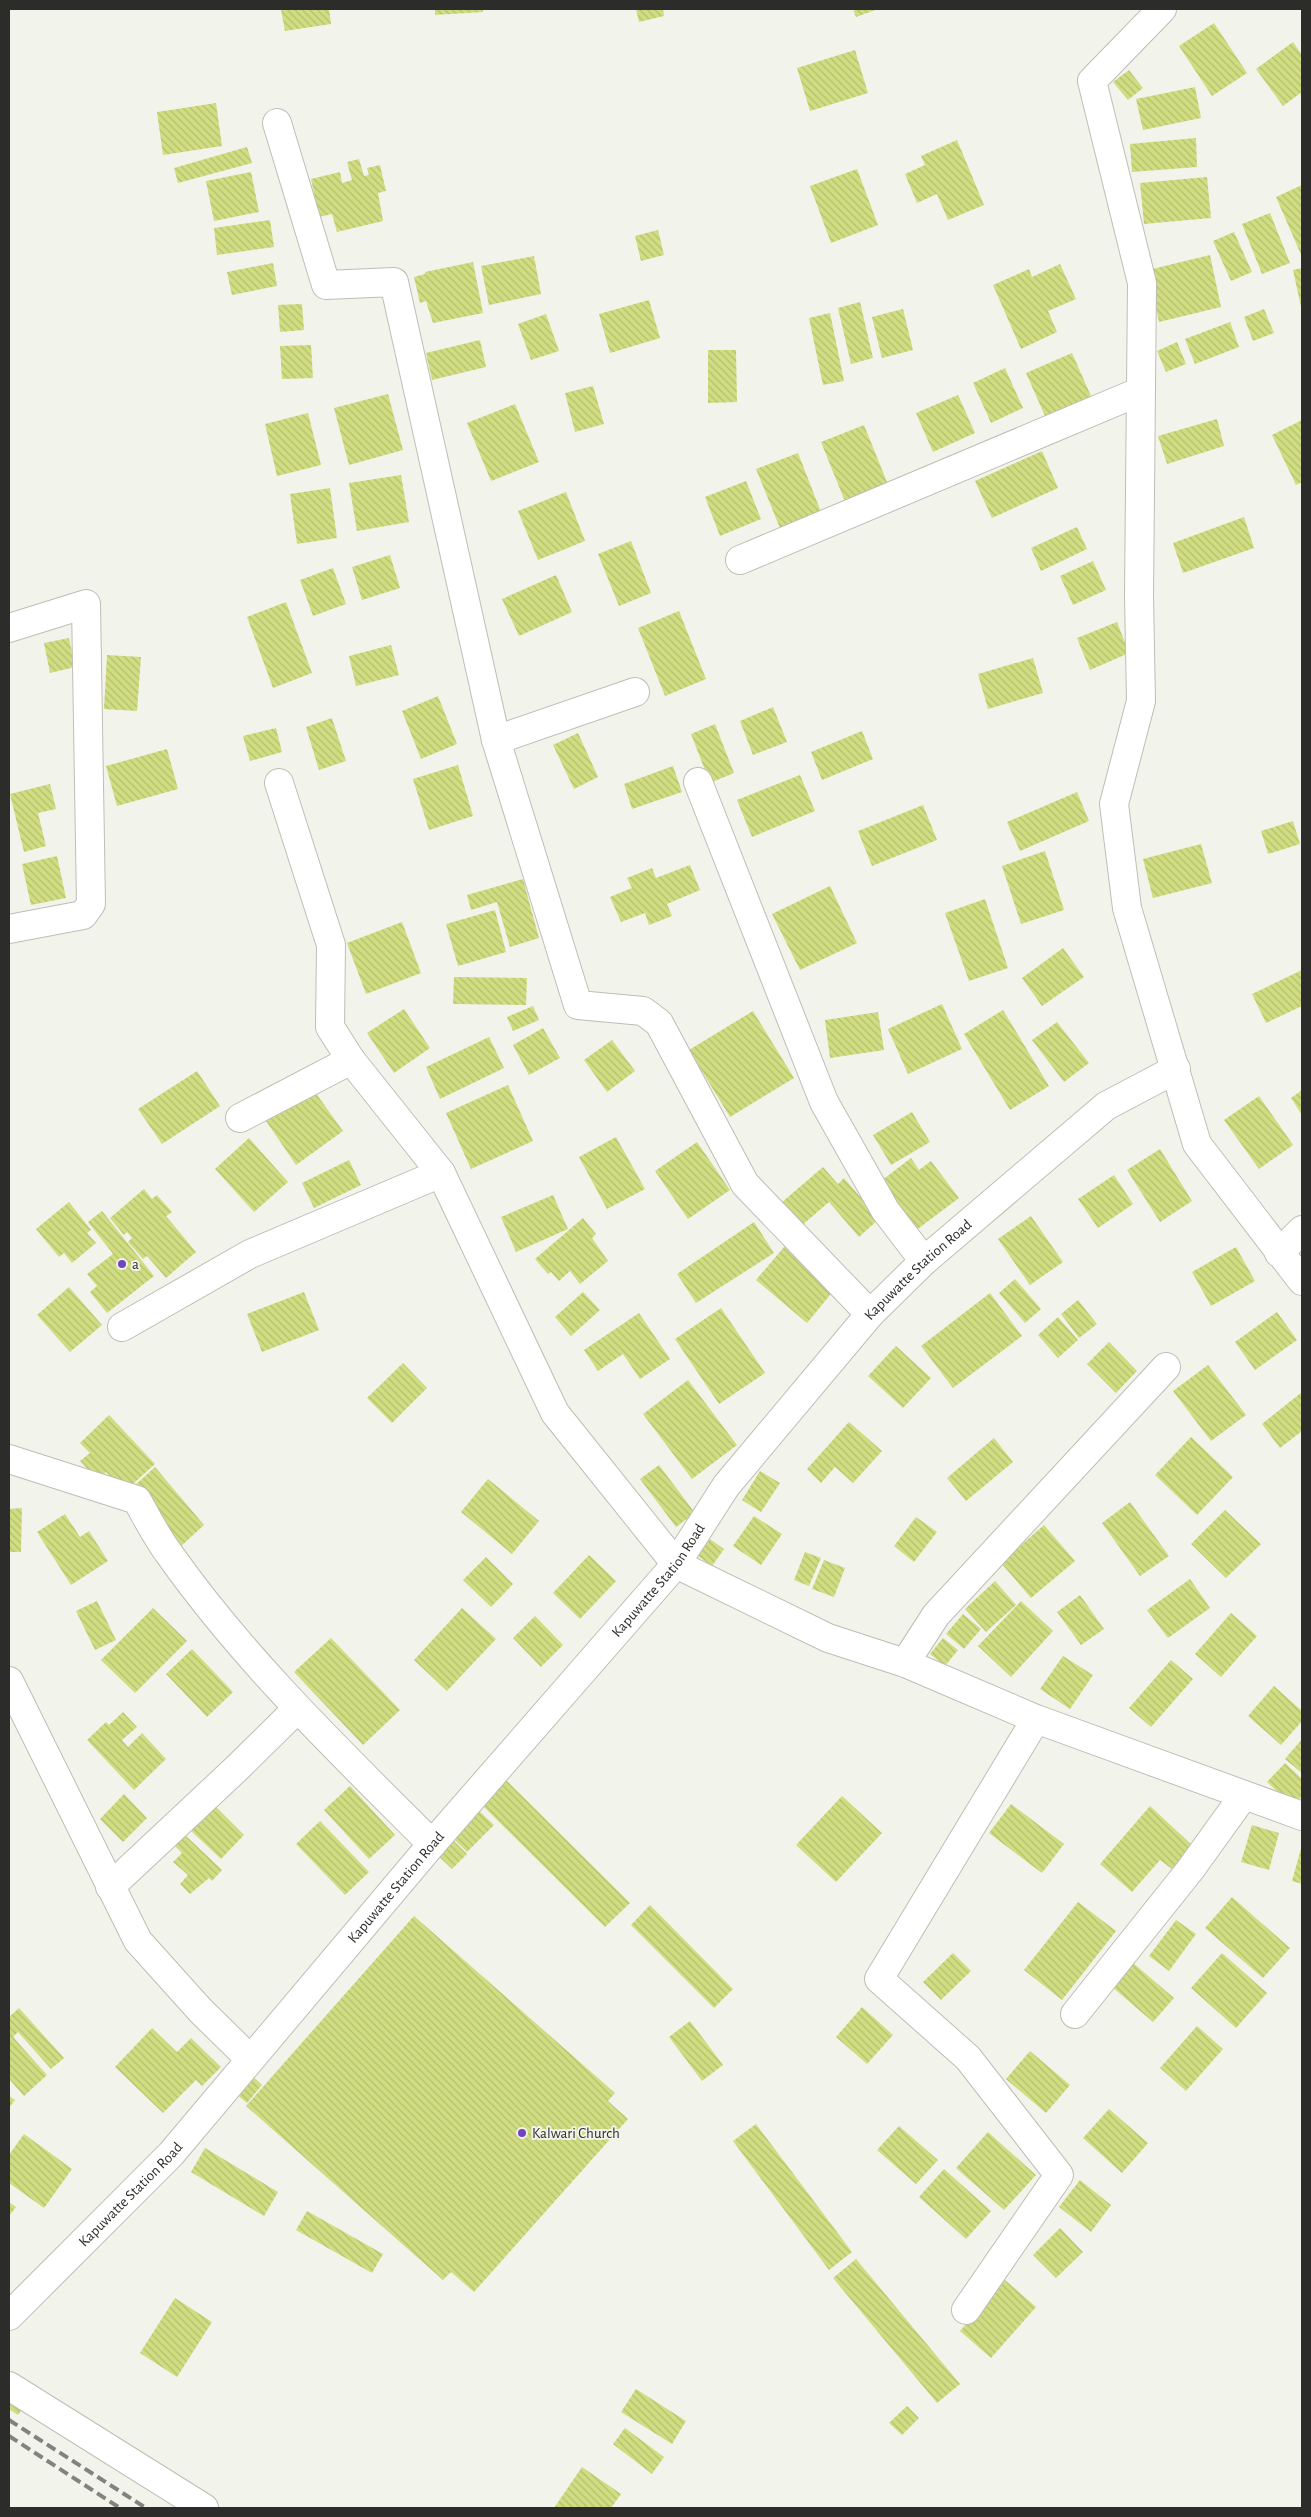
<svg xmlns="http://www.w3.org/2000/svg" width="1311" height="2517" font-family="'Alegreya Sans',sans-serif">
	<defs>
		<pattern id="building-back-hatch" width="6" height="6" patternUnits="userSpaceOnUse" patternTransform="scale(1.25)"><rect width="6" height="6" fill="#d1dd81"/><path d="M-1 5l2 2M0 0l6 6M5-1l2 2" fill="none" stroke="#b4be70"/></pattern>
	</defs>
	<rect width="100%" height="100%" fill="#f2f4eb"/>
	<g fill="url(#building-back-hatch)">
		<polygon points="329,9 331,24 285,31 281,10"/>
		<polygon points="435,9 483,9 483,12 435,15"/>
		<polygon points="636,9 663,9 664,16 639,22"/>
		<polygon points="853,9 878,9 856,17"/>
		<polygon points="1214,23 1247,73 1212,96 1179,46"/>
		<polygon points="1293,42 1302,55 1302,92 1283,106 1256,69"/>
		<polygon points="855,50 868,93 810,111 797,68"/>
		<polygon points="1129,70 1143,88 1128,100 1113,82"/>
		<polygon points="1195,87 1201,118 1143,130 1136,99"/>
		<polygon points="216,103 222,146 163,155 157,112"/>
		<polygon points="1196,138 1197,167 1132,172 1130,144"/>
		<polygon points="957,140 984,205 948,220 937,194 917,203 905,174 925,165 921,156"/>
		<polygon points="247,147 252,163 178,183 174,168"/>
		<polygon points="359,159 364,176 369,175 367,168 380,165 386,191 378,193 383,221 337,232 332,214 319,217 311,179 340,172 342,183 352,180 347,162"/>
		<polygon points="857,169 878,225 831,243 810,186"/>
		<polygon points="251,172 259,212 214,221 206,181"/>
		<polygon points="1207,177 1211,218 1144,224 1140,183"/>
		<polygon points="1302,185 1302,257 1276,197"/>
		<polygon points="1270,213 1290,263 1262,274 1242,224"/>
		<polygon points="270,220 274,247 217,255 214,228"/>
		<polygon points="658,230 664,255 641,261 635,236"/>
		<polygon points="1234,232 1252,272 1231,281 1213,241"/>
		<polygon points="1210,255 1221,307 1159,322 1148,270"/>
		<polygon points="534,256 541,294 489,305 481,266"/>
		<polygon points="473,262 483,313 433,323 426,301 420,303 414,277 425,274 425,272"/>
		<polygon points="273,263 277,286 232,295 227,272"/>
		<polygon points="1060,264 1076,299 1048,311 1057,332 1021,349 993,285 1029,269 1032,277"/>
		<polygon points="1302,268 1302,307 1301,307 1293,270"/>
		<polygon points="649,300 660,338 610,353 599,314"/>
		<polygon points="860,302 873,358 851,364 838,308"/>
		<polygon points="302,304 304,330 280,332 278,305"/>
		<polygon points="903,309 913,350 882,358 872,317"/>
		<polygon points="1264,309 1274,333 1253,341 1244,317"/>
		<polygon points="830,313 844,381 823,385 809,318"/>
		<polygon points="546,314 559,351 531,360 518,324"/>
		<polygon points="1230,322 1239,347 1195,364 1185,339"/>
		<polygon points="480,340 486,367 432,380 426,353"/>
		<polygon points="1177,342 1186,364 1166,372 1157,351"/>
		<polygon points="311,345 313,378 282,379 280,346"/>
		<polygon points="708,350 736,350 737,402 708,403"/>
		<polygon points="1072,353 1095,405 1049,425 1026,373"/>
		<polygon points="1005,368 1023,408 991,423 973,383"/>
		<polygon points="593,386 604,424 575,432 565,393"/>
		<polygon points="388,394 403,450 349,465 334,408"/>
		<polygon points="958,395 975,433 933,452 916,413"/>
		<polygon points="515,404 539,462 491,481 467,423"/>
		<polygon points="308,413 321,465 277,476 265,424"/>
		<polygon points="1217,419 1224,446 1167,464 1158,436"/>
		<polygon points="1302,420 1302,482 1296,485 1272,435"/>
		<polygon points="864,425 889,487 846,504 821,442"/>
		<polygon points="1042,451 1058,488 992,518 975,481"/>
		<polygon points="798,453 821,512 780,528 756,469"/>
		<polygon points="401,475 409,522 357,531 349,483"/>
		<polygon points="746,481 761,519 720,536 705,497"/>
		<polygon points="330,488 337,538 297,544 290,494"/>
		<polygon points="566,492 585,541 538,560 518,511"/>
		<polygon points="1244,517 1254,548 1183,573 1173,543"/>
		<polygon points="1077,527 1087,549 1041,571 1031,548"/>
		<polygon points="631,541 651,593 619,606 598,554"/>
		<polygon points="390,555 400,588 362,600 352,567"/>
		<polygon points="1093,561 1106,590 1073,605 1060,576"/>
		<polygon points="333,568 346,604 313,616 300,580"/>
		<polygon points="556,575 572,612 519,636 502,599"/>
		<polygon points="286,602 312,673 273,688 247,617"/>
		<polygon points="679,611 706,679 665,696 638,628"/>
		<polygon points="1117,622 1129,653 1090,670 1077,638"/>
		<polygon points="69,638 75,667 50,673 44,643"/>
		<polygon points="391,645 399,675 356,686 349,656"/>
		<polygon points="107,655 141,657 137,711 104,709"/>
		<polygon points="1033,658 1043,693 988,709 978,674"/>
		<polygon points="438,696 457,744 421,759 402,711"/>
		<polygon points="773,707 787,742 753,755 740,721"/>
		<polygon points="332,718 346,761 319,770 306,727"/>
		<polygon points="715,724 734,773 710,783 691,734"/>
		<polygon points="276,728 282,752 250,761 243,736"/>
		<polygon points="862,731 873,759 822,780 811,752"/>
		<polygon points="578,733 598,777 574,789 553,745"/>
		<polygon points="167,749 178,789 117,806 106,766"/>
		<polygon points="458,765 473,816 429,830 413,779"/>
		<polygon points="673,766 682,792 632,809 624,784"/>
		<polygon points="800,775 815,811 752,837 737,800"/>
		<polygon points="50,784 56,809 38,813 46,846 24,852 10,794"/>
		<polygon points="1077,792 1089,821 1020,851 1007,822"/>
		<polygon points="923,805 937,840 872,866 858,831"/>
		<polygon points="1293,821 1300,844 1268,854 1261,831"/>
		<polygon points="1201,844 1212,883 1153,898 1143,859"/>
		<polygon points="1045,851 1064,910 1021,924 1002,866"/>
		<polygon points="57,856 66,898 31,905 22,864"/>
		<polygon points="690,865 700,890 667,904 672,916 649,925 645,913 621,922 610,897 632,888 627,878 652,868 656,878"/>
		<polygon points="523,879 539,938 510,947 497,902 471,910 467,895"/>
		<polygon points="830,886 857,943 800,970 772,914"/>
		<polygon points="985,899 1008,968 969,981 945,913"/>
		<polygon points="495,910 506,952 458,966 446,924"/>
		<polygon points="402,922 421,973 366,994 347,943"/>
		<polygon points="1063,948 1084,977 1042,1006 1022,978"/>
		<polygon points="1302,970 1302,1006 1266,1023 1252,994"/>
		<polygon points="454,977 527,978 526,1005 453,1004"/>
		<polygon points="942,1004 962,1049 908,1074 888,1029"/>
		<polygon points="533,1006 539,1020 513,1031 507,1017"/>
		<polygon points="404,1009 430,1048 394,1073 367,1033"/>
		<polygon points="1003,1010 1049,1086 1010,1110 964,1034"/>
		<polygon points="753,1011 794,1078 730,1117 689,1050"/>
		<polygon points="878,1012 884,1050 830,1058 825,1020"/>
		<polygon points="1057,1022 1089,1063 1064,1082 1032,1040"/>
		<polygon points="543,1028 560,1058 529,1075 513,1045"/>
		<polygon points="489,1037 504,1068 440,1099 426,1067"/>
		<polygon points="612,1040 635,1071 607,1092 584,1060"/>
		<polygon points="197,1071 220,1106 162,1144 138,1109"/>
		<polygon points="310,1085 343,1131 296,1165 264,1118"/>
		<polygon points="508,1085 533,1141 471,1169 446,1113"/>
		<polygon points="1302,1090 1302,1115 1291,1098"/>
		<polygon points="1259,1096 1293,1145 1259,1169 1224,1120"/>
		<polygon points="912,1112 930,1142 891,1165 873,1135"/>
		<polygon points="616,1137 645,1189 607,1209 579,1157"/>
		<polygon points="249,1138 288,1182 254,1212 215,1169"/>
		<polygon points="697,1142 730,1190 688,1219 655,1171"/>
		<polygon points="1160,1149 1192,1201 1160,1222 1127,1170"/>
		<polygon points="911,1158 919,1170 931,1161 959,1198 915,1231 877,1184"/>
		<polygon points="349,1160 361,1185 314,1208 302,1183"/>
		<polygon points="823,1167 838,1184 844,1178 879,1219 859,1237 829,1202 800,1227 781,1203"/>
		<polygon points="1114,1175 1133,1204 1098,1228 1078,1199"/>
		<polygon points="144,1189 152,1199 157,1195 172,1212 166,1216 196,1252 166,1278 147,1256 143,1259 128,1242 132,1238 127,1232 124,1235 110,1218"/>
		<polygon points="553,1195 568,1229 516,1252 501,1217"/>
		<polygon points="69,1202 91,1230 87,1233 96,1243 72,1263 64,1253 59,1257 36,1229"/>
		<polygon points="102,1211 154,1276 107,1313 90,1292 97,1286 87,1274 113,1254 88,1222"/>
		<polygon points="1031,1216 1063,1262 1030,1285 998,1239"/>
		<polygon points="583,1218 596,1234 592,1238 608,1261 580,1284 570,1271 559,1281 551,1272 548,1274 535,1259"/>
		<polygon points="754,1222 774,1253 696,1303 677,1274"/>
		<polygon points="785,1246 835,1289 807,1323 756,1280"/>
		<polygon points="1236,1247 1255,1281 1211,1306 1192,1272"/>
		<polygon points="1015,1279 1041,1309 1025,1323 999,1293"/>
		<polygon points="69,1287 102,1325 70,1352 37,1315"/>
		<polygon points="304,1292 319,1330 262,1352 247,1314"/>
		<polygon points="583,1292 600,1310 571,1336 555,1317"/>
		<polygon points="990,1293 1022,1336 953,1388 921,1346"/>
		<polygon points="1078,1300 1097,1324 1079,1338 1061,1314"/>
		<polygon points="721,1308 765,1373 719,1404 675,1339"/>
		<polygon points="1277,1312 1297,1340 1255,1370 1235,1342"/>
		<polygon points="639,1313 670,1359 640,1379 623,1354 598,1371 584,1350"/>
		<polygon points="1058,1317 1078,1340 1058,1358 1038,1335"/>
		<polygon points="1109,1342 1137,1371 1116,1393 1087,1364"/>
		<polygon points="896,1346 931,1378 903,1408 868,1376"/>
		<polygon points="403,1363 427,1388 392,1423 367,1398"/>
		<polygon points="1208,1365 1246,1415 1211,1441 1173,1391"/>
		<polygon points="688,1380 737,1445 692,1479 643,1414"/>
		<polygon points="1302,1392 1302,1431 1280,1448 1262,1424"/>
		<polygon points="109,1415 155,1464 124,1492 106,1472 98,1480 80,1461 90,1453 80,1443"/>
		<polygon points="849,1422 882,1451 853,1483 835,1467 821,1483 807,1469"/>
		<polygon points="1191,1437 1233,1477 1197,1515 1155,1475"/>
		<polygon points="994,1438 1013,1462 966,1501 947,1478"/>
		<polygon points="659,1465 695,1513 676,1527 640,1479"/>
		<polygon points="155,1467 204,1525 180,1547 122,1497"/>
		<polygon points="760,1471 780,1483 761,1512 742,1500"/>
		<polygon points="488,1479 539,1521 512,1554 461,1512"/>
		<polygon points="1130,1502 1169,1556 1140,1576 1102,1523"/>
		<polygon points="22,1508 21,1552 9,1552 9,1509"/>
		<polygon points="1225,1510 1261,1544 1226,1578 1191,1544"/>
		<polygon points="65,1514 80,1537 89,1531 108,1561 71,1585 37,1532"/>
		<polygon points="754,1516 782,1534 761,1565 733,1546"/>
		<polygon points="916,1517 937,1532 914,1562 894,1546"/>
		<polygon points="1044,1525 1075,1561 1031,1598 1001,1563"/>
		<polygon points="710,1539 724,1549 712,1566 698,1556"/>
		<polygon points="805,1552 821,1558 809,1586 794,1580"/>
		<polygon points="589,1555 616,1581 580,1619 553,1593"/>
		<polygon points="486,1557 513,1584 491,1607 463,1580"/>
		<polygon points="824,1560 845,1568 834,1597 812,1589"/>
		<polygon points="1190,1579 1210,1608 1168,1638 1147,1610"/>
		<polygon points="995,1581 1016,1605 986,1632 965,1609"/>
		<polygon points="1080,1595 1104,1629 1081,1645 1057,1612"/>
		<polygon points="97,1601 116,1640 95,1650 76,1611"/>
		<polygon points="1021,1601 1053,1631 1011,1677 978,1646"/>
		<polygon points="153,1608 187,1641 135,1693 101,1660"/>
		<polygon points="462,1608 496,1639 447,1691 414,1660"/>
		<polygon points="1231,1613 1257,1636 1221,1677 1195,1654"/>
		<polygon points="963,1614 981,1629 964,1649 946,1634"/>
		<polygon points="535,1616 563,1645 541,1667 513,1638"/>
		<polygon points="331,1638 400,1710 363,1745 294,1672"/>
		<polygon points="943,1638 958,1650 945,1666 930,1654"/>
		<polygon points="192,1649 233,1692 207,1717 166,1674"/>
		<polygon points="1063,1656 1093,1675 1070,1709 1040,1689"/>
		<polygon points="1171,1660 1193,1679 1151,1727 1129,1708"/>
		<polygon points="1274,1686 1302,1711 1302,1721 1281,1745 1248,1716"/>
		<polygon points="123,1712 137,1727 122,1740 128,1747 142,1733 166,1759 134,1790 87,1740 106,1722 109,1725"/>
		<polygon points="1302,1739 1302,1773 1285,1759"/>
		<polygon points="1285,1763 1302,1779 1302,1796 1293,1806 1267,1782"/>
		<polygon points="504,1778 630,1903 605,1927 480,1803"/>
		<polygon points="350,1786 395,1835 369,1859 324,1810"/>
		<polygon points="124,1794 147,1818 123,1842 100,1819"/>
		<polygon points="842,1796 882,1833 836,1882 796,1845"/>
		<polygon points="213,1804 244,1835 221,1859 189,1829"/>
		<polygon points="1011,1804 1064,1844 1042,1873 989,1833"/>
		<polygon points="1150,1806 1192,1845 1172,1869 1160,1860 1132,1892 1100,1864"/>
		<polygon points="475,1807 494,1825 467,1852 449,1834"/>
		<polygon points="320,1821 369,1872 345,1895 296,1844"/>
		<polygon points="1252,1825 1279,1833 1269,1870 1241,1862"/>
		<polygon points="184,1834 222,1870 212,1881 209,1878 190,1894 180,1884 188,1875 173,1862 182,1853 174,1845"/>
		<polygon points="450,1837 467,1854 452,1869 435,1853"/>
		<polygon points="1302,1845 1302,1884 1292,1881"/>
		<polygon points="1232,1897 1290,1948 1263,1978 1205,1928"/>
		<polygon points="1078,1902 1116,1931 1062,2000 1024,1970"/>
		<polygon points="650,1905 733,1989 714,2008 631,1925"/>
		<polygon points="414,1916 615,2093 608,2101 628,2119 474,2292 451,2272 443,2280 246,2106"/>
		<polygon points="1176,1920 1196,1934 1169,1971 1149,1956"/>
		<polygon points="953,1953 971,1971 941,2000 923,1982"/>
		<polygon points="1222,1953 1267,1993 1236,2028 1191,1988"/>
		<polygon points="1132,1962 1174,1998 1153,2022 1111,1986"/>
		<polygon points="862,2007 893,2035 867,2064 836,2037"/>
		<polygon points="19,2008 64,2058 51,2069 18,2032 13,2037 47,2075 24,2096 9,2079 9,2017"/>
		<polygon points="690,2021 723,2065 702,2081 669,2037"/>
		<polygon points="1197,2026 1223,2049 1186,2091 1160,2068"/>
		<polygon points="152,2028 177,2052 191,2038 221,2067 202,2086 196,2080 163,2113 115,2067"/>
		<polygon points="1030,2051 1070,2085 1046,2113 1006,2079"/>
		<polygon points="251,2075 262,2085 247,2103 235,2093"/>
		<polygon points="9,2096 15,2100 9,2108"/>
		<polygon points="1109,2109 1148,2143 1122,2173 1083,2138"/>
		<polygon points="756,2124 852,2252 829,2270 733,2141"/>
		<polygon points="899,2126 938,2160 916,2184 877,2150"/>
		<polygon points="988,2132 1036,2175 1004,2210 956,2168"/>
		<polygon points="24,2134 72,2169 44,2208 9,2183 9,2155"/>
		<polygon points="205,2148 278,2192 264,2216 191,2172"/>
		<polygon points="944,2169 991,2211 966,2239 919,2197"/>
		<polygon points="1080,2180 1111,2205 1091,2232 1059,2207"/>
		<polygon points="9,2202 16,2207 9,2216"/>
		<polygon points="307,2211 383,2254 372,2273 296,2230"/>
		<polygon points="1060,2228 1083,2252 1056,2278 1033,2255"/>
		<polygon points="856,2259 960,2384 937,2403 833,2278"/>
		<polygon points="1005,2280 1036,2307 991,2358 960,2331"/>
		<polygon points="175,2298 212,2322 177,2377 140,2353"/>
		<polygon points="636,2389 686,2421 672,2444 621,2412"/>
		<polygon points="9,2393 26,2404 18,2415 9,2409"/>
		<polygon points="907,2406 919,2418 902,2435 889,2423"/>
		<polygon points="625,2428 664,2457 652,2474 613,2444"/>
		<polygon points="582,2467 621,2494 611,2508 554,2508"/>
	</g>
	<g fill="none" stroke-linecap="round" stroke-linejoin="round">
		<defs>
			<g id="minor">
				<polyline points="1162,9 1092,81 1142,283 1139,596 1141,701 1114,804 1127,908 1197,1144 1302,1281"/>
				<polyline points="277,123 326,285 394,282 496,740 578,1005 643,1011 659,1023 745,1184 870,1314"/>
				<polyline points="740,560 1141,391"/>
				<polyline points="9,628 86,604 91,904 83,915 9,929"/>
				<polyline points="496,740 635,692"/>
				<polyline points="698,782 824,1102 885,1210 924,1261"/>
				<polyline points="279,783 331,945 330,1027 351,1060 441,1173 555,1413 676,1564 828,1638 905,1663 1036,1719 1302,1816"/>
				<polyline points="240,1118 351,1060"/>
				<polyline points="1279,1253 1302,1230"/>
				<polyline points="122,1327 250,1254 441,1173"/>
				<path d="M9 1459 137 1500C147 1518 157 1538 170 1555 245 1661 340 1752 432 1844"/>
				<polyline points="905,1663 936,1615 1166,1367"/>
				<polyline points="9,1681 138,1941 201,2011 250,2059"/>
				<polyline points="110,1887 236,1769 297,1709"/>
				<polyline points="1075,2014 1190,1870 1244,1795"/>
				<polyline points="966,2310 1059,2175 968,2058 879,1979 1036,1719"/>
				<path id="s1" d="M9 2316 171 2154 432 1844 676 1564 726 1486 870 1314 924 1261 1106 1106 1176 1069"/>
				<polyline points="9,2386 204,2508"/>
			</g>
		</defs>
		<use href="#minor" stroke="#bdbeb6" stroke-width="30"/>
		<use href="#minor" stroke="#fff" stroke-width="28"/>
		<g stroke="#81837d" stroke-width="4" stroke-dasharray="10 5" stroke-linecap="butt">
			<polyline points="9,2420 146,2508"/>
			<polyline points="9,2436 120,2508"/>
		</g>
	</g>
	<g fill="#7045be" stroke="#f2f4eb" stroke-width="2">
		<circle cx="122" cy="1264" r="5"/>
		<circle cx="522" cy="2133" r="5"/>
	</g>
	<g text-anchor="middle" stroke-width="4" stroke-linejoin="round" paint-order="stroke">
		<g font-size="15" fill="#2c2d2a" stroke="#f2f4eb" text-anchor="start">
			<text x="132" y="1269">a</text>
			<text x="532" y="2138">Kalwari Church</text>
		</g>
		<g font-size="15" fill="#2c2d2a" stroke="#f2f4eb">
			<text dy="5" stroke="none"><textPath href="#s1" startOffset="1388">Kapuwatte Station Road</textPath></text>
			<text dy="5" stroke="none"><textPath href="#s1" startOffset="982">Kapuwatte Station Road</textPath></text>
			<text dy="5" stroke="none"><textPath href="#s1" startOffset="578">Kapuwatte Station Road</textPath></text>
			<text dy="5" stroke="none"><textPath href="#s1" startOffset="172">Kapuwatte Station Road</textPath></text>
		</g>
	</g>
	<rect width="1311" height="2517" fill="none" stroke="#2c2d2a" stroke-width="20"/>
</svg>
